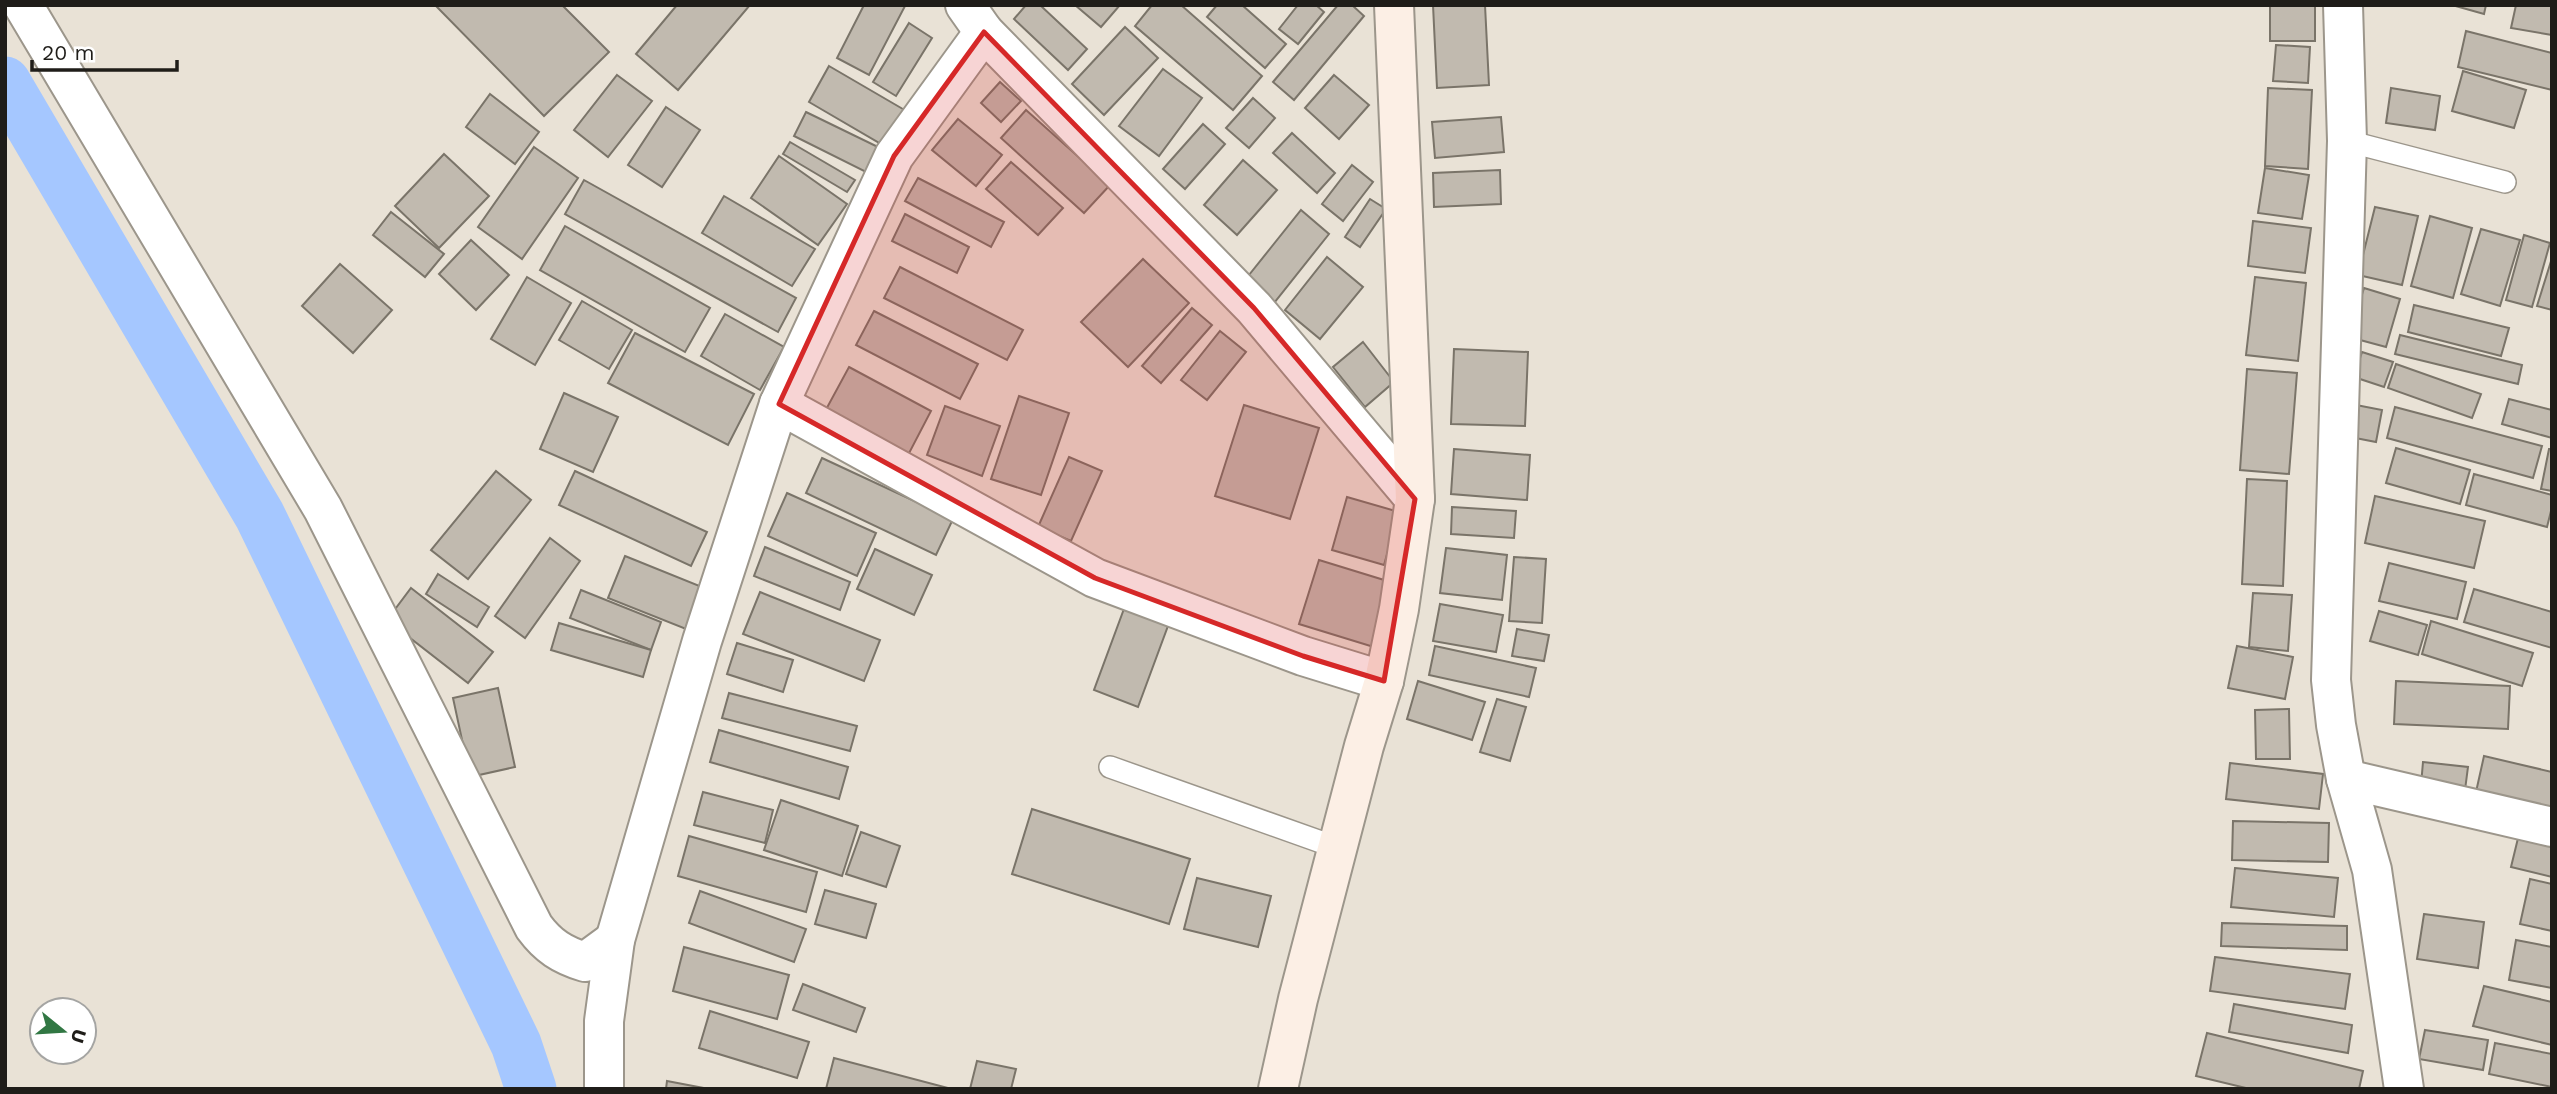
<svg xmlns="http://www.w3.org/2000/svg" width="2557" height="1094" font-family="'Work Sans',sans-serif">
	<rect width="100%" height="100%" fill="#e9e2d6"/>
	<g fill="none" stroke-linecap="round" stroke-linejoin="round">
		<polyline stroke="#a5c7ff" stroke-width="51" points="5,82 260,516 516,1044 531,1089"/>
	</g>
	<g fill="#c1baaf" stroke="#7a7469" stroke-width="2">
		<polygon points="435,5 562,5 609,52 544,116"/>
		<polygon points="677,5 750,5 678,90 636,54"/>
		<polygon points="864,5 905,6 869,75 837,58"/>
		<polygon points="1026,5 1040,5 1087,49 1068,70 1014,19"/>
		<polygon points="1075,5 1120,5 1101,27"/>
		<polygon points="1152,5 1181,5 1262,76 1233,110 1135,26"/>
		<polygon points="1217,5 1242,5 1286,44 1265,68 1207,17"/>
		<polygon points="1298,5 1316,5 1324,12 1298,44 1279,29"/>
		<polygon points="1338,5 1352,5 1364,16 1294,100 1273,82"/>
		<polygon points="1433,5 1485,5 1489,85 1437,88"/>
		<rect x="2270" y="5" width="45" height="36"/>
		<polygon points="2452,5 2486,5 2484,14"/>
		<polygon points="2516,5 2552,5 2552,35 2511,28"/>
		<polygon points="909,23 932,38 896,96 873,82"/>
		<polygon points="1125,27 1158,58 1104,115 1072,84"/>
		<polygon points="2466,31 2552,53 2552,90 2458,67"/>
		<polygon points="2276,45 2310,47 2308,83 2273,81"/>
		<polygon points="829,66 908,112 888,148 809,102"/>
		<polygon points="1163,69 1202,98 1159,156 1119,126"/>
		<polygon points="2463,71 2526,90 2514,128 2452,111"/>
		<polygon points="617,75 652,101 608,157 574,130"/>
		<polygon points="1334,75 1369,105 1339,139 1305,108"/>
		<polygon points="1000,82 1021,101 1001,122 981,103"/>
		<polygon points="2268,88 2312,90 2308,169 2265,166"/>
		<polygon points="2391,88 2440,96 2435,130 2386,123"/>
		<polygon points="490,94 539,132 515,164 466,127"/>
		<polygon points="1253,98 1275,118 1249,148 1226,128"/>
		<polygon points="666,107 700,130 662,187 628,165"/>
		<polygon points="1026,110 1110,185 1084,213 1001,138"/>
		<polygon points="806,112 878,147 866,172 794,136"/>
		<polygon points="1501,117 1504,152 1435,158 1432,122"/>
		<polygon points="958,119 1002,155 976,186 932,150"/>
		<polygon points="1203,124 1225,144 1185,189 1163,169"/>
		<polygon points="1292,133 1335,173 1317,193 1273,153"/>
		<polygon points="790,142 855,180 847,192 783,154"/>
		<polygon points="534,147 578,178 522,259 478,227"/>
		<polygon points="444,154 489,196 439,248 395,206"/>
		<polygon points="779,156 847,204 818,245 751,198"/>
		<polygon points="1243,160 1277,190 1237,235 1204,205"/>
		<polygon points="1011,162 1063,208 1038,235 986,189"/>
		<polygon points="1352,165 1373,182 1343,221 1322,204"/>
		<polygon points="2265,168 2309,175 2302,219 2258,213"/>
		<polygon points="1500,170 1501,204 1434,207 1433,173"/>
		<polygon points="918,178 1004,222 991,247 905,201"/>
		<polygon points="584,180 796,298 778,332 565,214"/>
		<polygon points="724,196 815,249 792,286 702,233"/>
		<polygon points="1370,199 1386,209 1360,247 1345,237"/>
		<polygon points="2375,207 2418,216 2402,285 2358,275"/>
		<polygon points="1301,210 1329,234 1274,303 1245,280"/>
		<polygon points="391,212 444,254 425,277 373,235"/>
		<polygon points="905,214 969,247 957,273 892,241"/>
		<polygon points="2430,216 2472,228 2453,298 2411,286"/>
		<polygon points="2253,221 2311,228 2305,273 2248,266"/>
		<polygon points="565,226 710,308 685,352 540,270"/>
		<polygon points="2481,229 2520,240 2500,306 2461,294"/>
		<polygon points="2524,235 2550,243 2532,307 2506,300"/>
		<polygon points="471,240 509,275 476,310 439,274"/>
		<polygon points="1327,257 1363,287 1320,339 1285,310"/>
		<polygon points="2552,258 2552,310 2537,306"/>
		<polygon points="1143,259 1189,303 1128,367 1081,322"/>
		<polygon points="340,264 392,310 353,353 302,306"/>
		<polygon points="900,267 1023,330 1007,360 884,298"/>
		<polygon points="527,277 571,303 535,365 491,339"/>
		<polygon points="2255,277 2306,283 2298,361 2246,355"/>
		<polygon points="2364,288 2400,299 2386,347 2349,337"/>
		<polygon points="582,301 632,330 609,369 559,340"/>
		<polygon points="2414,305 2509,328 2501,356 2408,332"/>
		<polygon points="1192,308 1212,325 1161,383 1142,366"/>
		<polygon points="874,311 978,364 960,399 856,345"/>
		<polygon points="725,314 784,347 760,390 701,356"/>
		<polygon points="1220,331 1246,352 1207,400 1181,380"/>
		<polygon points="635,333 754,394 728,445 608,383"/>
		<polygon points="2400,335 2522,365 2518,384 2395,354"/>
		<polygon points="1363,342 1394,382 1365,407 1333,367"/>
		<polygon points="1454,349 1528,352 1525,426 1451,424"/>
		<polygon points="2362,352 2393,362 2384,387 2354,377"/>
		<polygon points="2396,364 2481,394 2472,418 2388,388"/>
		<polygon points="849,367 931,411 906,459 823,415"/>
		<polygon points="2247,369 2297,373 2289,474 2240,470"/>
		<polygon points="564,393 618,417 593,472 540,449"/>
		<polygon points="1019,396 1069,413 1041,495 991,479"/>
		<polygon points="2509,399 2552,410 2552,438 2502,424"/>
		<polygon points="2351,404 2382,410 2376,442 2345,436"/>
		<polygon points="1244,405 1319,428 1290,519 1215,496"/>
		<polygon points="945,406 1000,426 982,476 927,455"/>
		<polygon points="2395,407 2542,446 2533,478 2387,438"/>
		<polygon points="2396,448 2470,470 2460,504 2386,483"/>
		<polygon points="1454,449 1530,455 1527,500 1451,494"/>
		<polygon points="2549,449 2552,449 2552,491 2541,489"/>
		<polygon points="1069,457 1102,471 1071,541 1038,527"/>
		<polygon points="822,458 953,519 936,555 806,493"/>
		<polygon points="496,471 531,500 468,579 431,550"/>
		<polygon points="575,471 707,532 691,566 559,505"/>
		<polygon points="2474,474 2552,495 2552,507 2547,527 2466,505"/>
		<polygon points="2247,479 2287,481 2283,586 2242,584"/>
		<polygon points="787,493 876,533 857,576 768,536"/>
		<polygon points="2375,496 2485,521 2474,568 2365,543"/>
		<polygon points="1347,497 1399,512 1384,565 1332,550"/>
		<polygon points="1452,507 1516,511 1514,538 1451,534"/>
		<polygon points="550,538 580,561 525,638 495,616"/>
		<polygon points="765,547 850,582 840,610 754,576"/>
		<polygon points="1446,548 1507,555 1502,600 1440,593"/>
		<polygon points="875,549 932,575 914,615 857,589"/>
		<polygon points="625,556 702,587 686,629 608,598"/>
		<polygon points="1514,557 1546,559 1542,623 1509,621"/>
		<polygon points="1319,560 1397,584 1377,648 1299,624"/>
		<polygon points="2389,563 2466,582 2457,619 2379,601"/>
		<polygon points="438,574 489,607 477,627 426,594"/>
		<polygon points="411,588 493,652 468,683 387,620"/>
		<polygon points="2474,589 2552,612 2552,648 2464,622"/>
		<polygon points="581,590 661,622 651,650 570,618"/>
		<polygon points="760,592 880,640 864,681 743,634"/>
		<polygon points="2253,593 2292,595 2288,651 2249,647"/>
		<polygon points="1128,598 1172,615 1138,707 1094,690"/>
		<polygon points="1440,604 1503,615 1496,652 1433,641"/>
		<polygon points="2379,611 2427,625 2418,655 2370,641"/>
		<polygon points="2431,621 2533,653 2522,686 2422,654"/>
		<polygon points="559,623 651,650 643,677 551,650"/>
		<polygon points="1517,629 1549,635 1544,661 1512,656"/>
		<polygon points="737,643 793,660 783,692 727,674"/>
		<polygon points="1435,646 1536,668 1529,697 1429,675"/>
		<polygon points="2237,646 2293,657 2285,699 2228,688"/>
		<polygon points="1418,681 1485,702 1472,740 1407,719"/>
		<polygon points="2396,681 2510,686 2508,729 2394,724"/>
		<polygon points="498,688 515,767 470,777 453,698"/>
		<polygon points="729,693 857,726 850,751 722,718"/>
		<polygon points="1497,699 1526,707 1510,761 1480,752"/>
		<polygon points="2289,709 2290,759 2256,759 2255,710"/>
		<polygon points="719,730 848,767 839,799 710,762"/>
		<polygon points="2484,756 2552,772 2552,810 2476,792"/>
		<polygon points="2423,762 2468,767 2465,790 2421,785"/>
		<polygon points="2230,763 2323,774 2319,809 2226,799"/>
		<polygon points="703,792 773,810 765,843 694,825"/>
		<polygon points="781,800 858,826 842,876 764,850"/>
		<polygon points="1032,809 1190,859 1169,924 1012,874"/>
		<polygon points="2233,821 2329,823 2328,862 2232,860"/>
		<polygon points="2520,830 2552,838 2552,877 2511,867"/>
		<polygon points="861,832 900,846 886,887 846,874"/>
		<polygon points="689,836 817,872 806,912 678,876"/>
		<polygon points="2235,868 2338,878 2334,917 2231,907"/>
		<polygon points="1197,878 1271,896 1258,947 1184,929"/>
		<polygon points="2530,879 2552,884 2552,931 2520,924"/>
		<polygon points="825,890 876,904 866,938 815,924"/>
		<polygon points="700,891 806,929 794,962 689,923"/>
		<polygon points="2424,914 2484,922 2478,968 2417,959"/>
		<polygon points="2222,923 2347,926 2347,950 2221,946"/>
		<polygon points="2516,940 2552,947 2552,988 2509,980"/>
		<polygon points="684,947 789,975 777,1019 673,991"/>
		<polygon points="2215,957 2350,974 2345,1009 2210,991"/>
		<polygon points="803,984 865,1008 856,1032 793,1010"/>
		<polygon points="2484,986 2552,1002 2552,1045 2473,1026"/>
		<polygon points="2234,1004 2352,1025 2348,1053 2229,1032"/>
		<polygon points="710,1011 809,1042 797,1078 699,1048"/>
		<polygon points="2425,1030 2488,1040 2483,1070 2419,1059"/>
		<polygon points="2207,1033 2363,1071 2359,1089 2250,1089 2196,1076"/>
		<polygon points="2495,1043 2552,1054 2552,1087 2489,1074"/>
		<polygon points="834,1058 948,1088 948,1089 826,1089"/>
		<polygon points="977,1061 1016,1069 1011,1089 970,1089"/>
		<polygon points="667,1081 709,1089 666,1089"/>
	</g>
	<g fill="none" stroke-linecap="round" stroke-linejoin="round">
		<defs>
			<g id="lane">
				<polyline points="2347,141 2505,182"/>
				<polyline points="1110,767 1338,848"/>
			</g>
			<g id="street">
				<path d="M23 5 323 509 534 927C548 946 562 955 585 962L615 940"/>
				<polyline points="965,5 984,32 1254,308 1415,499"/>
				<polyline points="2343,5 2347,141 2331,680 2336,725 2346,779 2372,870 2404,1089"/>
				<polyline points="779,404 1095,578 1303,656 1384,681"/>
				<polyline points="2346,779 2552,827"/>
				<polyline points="604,1089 604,1021 615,940 702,641 779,404 894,156 984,32"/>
			</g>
			<polyline id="secondary" points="1278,1089 1298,999 1364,746 1384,681 1399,609 1415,499 1394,5"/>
		</defs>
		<use href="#lane" stroke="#9c968b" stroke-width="24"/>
		<use href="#street" stroke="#9c968b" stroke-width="42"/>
		<use href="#secondary" stroke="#9c968b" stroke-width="42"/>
		<use href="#lane" stroke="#fff" stroke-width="21"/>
		<use href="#street" stroke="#fff" stroke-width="38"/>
		<use href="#secondary" stroke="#fcefe5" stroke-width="38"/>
	</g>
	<path fill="#d62828" fill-opacity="0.2" stroke="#d62828" stroke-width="5" stroke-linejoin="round" d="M984 32 1254 308 1415 499 1384 681 1303 656 1095 578 779 404 894 156Z"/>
	<rect width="2557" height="1094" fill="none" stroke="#1f1d19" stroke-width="14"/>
	<g transform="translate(63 1031) rotate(108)"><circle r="33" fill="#ffffff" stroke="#a5a5a3" stroke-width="2"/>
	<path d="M0-5L12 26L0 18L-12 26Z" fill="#317743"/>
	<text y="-10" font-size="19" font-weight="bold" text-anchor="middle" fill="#1f1d19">U</text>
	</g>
	<path d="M32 60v10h145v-10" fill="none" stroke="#1f1d19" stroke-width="3.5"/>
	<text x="42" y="60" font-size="21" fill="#1f1d19" stroke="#ffffff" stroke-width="5" paint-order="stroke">20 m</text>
</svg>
